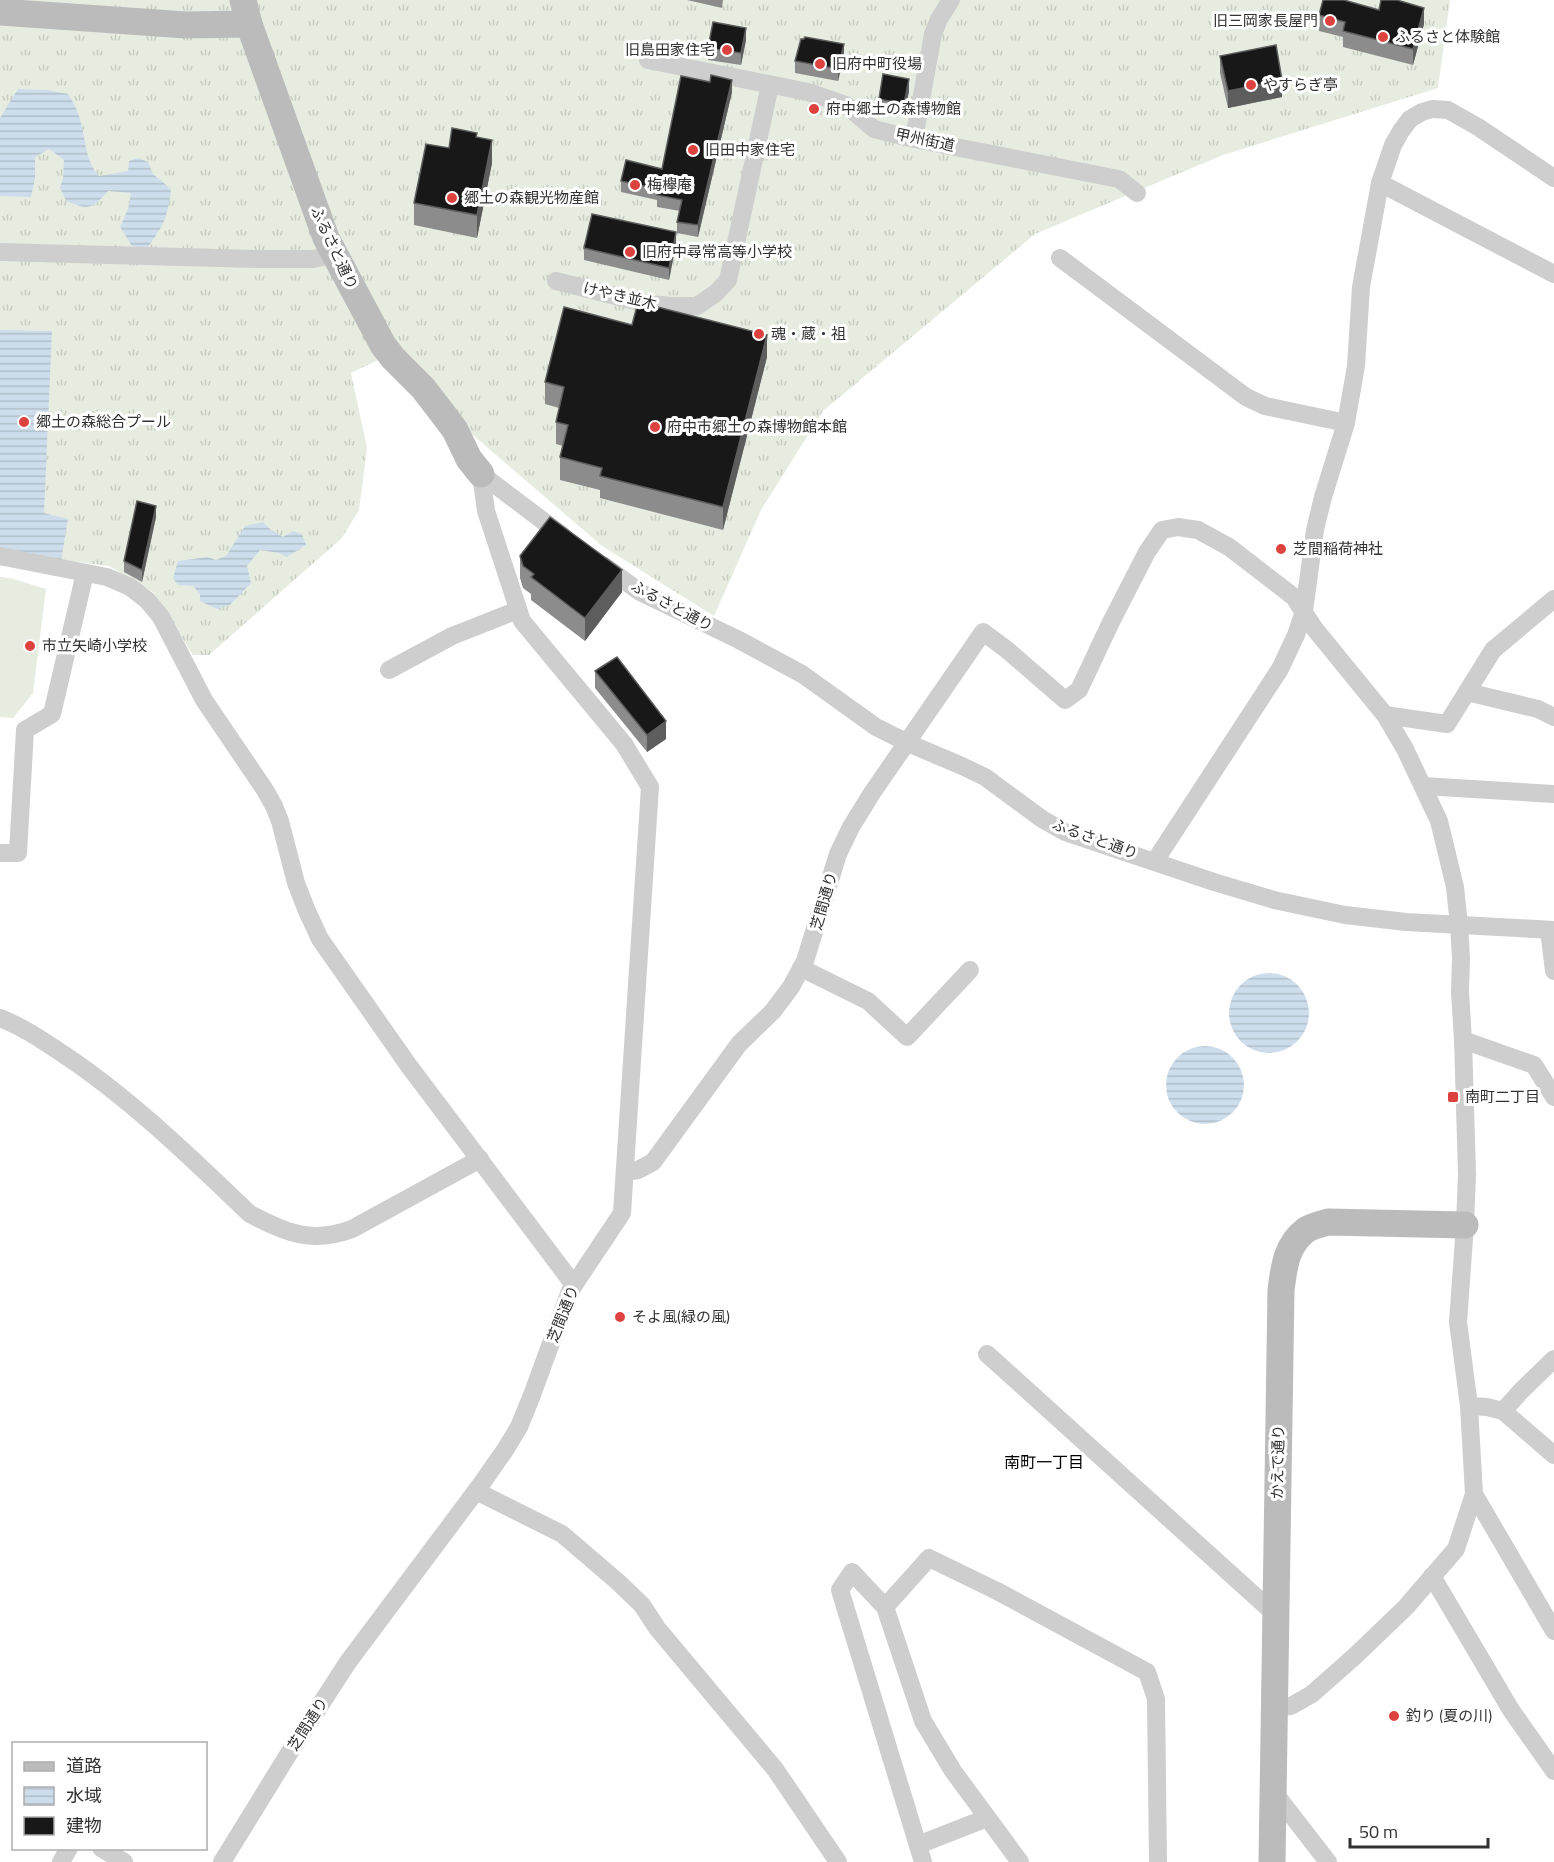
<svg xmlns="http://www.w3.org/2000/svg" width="1554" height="1862" font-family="'Titillium Web','Noto Sans JP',sans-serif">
	<defs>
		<pattern id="grass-tufts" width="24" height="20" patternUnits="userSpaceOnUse" patternTransform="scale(1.5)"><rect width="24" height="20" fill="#e6ede0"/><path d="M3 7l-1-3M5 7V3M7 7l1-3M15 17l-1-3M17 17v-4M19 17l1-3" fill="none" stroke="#c6ccc1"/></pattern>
		<pattern id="water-rules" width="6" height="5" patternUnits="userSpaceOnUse" patternTransform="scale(1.5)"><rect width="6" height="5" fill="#cdddeb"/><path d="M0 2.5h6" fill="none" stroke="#b0beca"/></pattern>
	</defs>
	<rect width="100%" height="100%" fill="#fff"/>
	<polygon fill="url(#grass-tufts)" points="0,0 1450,0 1438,88 1223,155 1035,234 823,411 761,510 714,616 602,546 452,417 399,350 351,373 367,448 359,510 342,538 209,655 193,655 153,592 109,566 0,552"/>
	<polygon fill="#e6ede0" points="0,577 10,578 46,589 33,693 13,718 0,717"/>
	<g fill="url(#water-rules)">
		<path d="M18 89 47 90 68 94C72 101 77 108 79 116 86 136 84 160 99 176L128 171 129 161 138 158 148 162 153 174 171 189C168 216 164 226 147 248L132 246 120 227 128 209 131 193 108 191C92 210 88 210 66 201L60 188 63 178 64 160 49 149 35 157V179L31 197 0 196V118Z"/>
		<polygon points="0,330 52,331 44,513 68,519 61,561 0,552"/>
		<polygon points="263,522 271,530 283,537 293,531 302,534 306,545 287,557 279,553 260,550 247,566 251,583 230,605 217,609 200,601 200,594 193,586 178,585 173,578 178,561 208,557 216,560 226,556 245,526"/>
		<circle cx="1269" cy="1013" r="40"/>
		<circle cx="1205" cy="1085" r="39"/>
	</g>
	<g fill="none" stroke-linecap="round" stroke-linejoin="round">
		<g stroke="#cecece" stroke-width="18">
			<polyline points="648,60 808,92 846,105 874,129 914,139 1119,179 1137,193"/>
			<polyline points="914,139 933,34 939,19 951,0"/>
			<polyline points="1380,183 1554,274"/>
			<polyline points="0,252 260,259 313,259 326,256"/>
			<polyline points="1060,258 1246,397 1265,406 1346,423"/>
			<polyline points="556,281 647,304 672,306 697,306 716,293 728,280 770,85"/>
			<polyline points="481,474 563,536"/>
			<polyline points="0,556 107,577 130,587 147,600 161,617 204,700 265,790 274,806 280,821 296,883 307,911 320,939 409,1066 574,1285"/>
			<polyline points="603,565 640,592 739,640 802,674 876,727 908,743 962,766 985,777 1042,819 1065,832 1214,882 1274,900 1345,915 1406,922 1554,930"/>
			<polyline points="389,670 452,636 518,610"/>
			<polyline points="1467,692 1538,709 1554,717"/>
			<polyline points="1385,715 1447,724 1493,650 1554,599"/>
			<polyline points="1423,786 1554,794"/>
			<polyline points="0,853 18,853 25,730 52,714 85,573"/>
			<polyline points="1155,861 1280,669 1296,635 1304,611 1315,530 1323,497 1346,423 1356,366 1361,287 1380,183 1393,145 1401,131 1410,119 1422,112 1432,109 1448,110 1478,127 1554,178"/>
			<polyline points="1549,930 1554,971"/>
			<polyline points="801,968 868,1001 907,1037 970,970"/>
			<path d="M0 1018C23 1027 42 1040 63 1054 131 1099 191 1158 250 1214 286 1233 312 1244 352 1229L480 1159"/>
			<polyline points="1463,1040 1534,1065 1554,1097"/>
			<polyline points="625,1172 638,1170 653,1162 739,1044 773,1011 791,987 805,961 838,854 851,827 872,793 983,632 1006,649 1065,700 1079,690 1111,622 1147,552 1162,530 1178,527 1198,530 1229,547 1294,597 1314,628 1385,715 1405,749 1439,821 1455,887 1459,925 1461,958 1460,992 1463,1040 1467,1174 1465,1225 1458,1322 1469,1406 1474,1494 1456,1549 1406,1607 1355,1656 1312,1694 1291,1706 1274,1707"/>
			<polyline points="987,1354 1276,1615"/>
			<polyline points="1469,1406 1487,1407 1503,1411 1554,1455"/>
			<polyline points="1503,1411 1521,1391 1554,1359"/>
			<polyline points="476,1491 562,1534 618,1582 642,1605 657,1628 775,1769 838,1862"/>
			<polyline points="1474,1494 1554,1631"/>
			<polyline points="1432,1576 1511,1710 1554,1771"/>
			<polyline points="885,1607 929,1558 997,1591 1147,1672 1156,1699 1158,1862"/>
			<polyline points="1273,1791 1328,1862"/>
			<polyline points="918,1845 987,1818"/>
			<polyline points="101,1848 124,1862"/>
			<polyline points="61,1862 69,1848"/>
			<polyline points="222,1862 291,1750 348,1662 482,1483 505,1450 519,1427 532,1395 570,1291 622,1213 650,787 624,744 522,621 486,511 481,474"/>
			<polyline points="923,1862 840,1590 852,1572 885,1607 923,1721 953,1771 1020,1862"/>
		</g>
		<g stroke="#bbb" stroke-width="27">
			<polyline points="243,0 249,24 326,238 383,345 393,358 423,388 440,410 455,430 469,459 481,474"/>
			<polyline points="0,12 186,25 249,24"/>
			<path d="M1272 1862 1281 1290C1284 1267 1286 1245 1306 1230 1312 1226 1321 1224 1328 1222L1465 1225"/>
		</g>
	</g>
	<g fill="#8c8c8c">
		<polygon points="687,0 723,0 722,8"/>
		<polygon points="1319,15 1424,24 1413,65 1343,47 1343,37 1319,31"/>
		<polygon points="746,40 741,65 708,60 708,48"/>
		<polygon points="844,55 838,81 795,73 795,61"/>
		<polygon points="1220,56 1282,97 1228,108 1220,73"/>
		<polygon points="909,91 904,115 879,111 879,99"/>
		<polygon points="732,92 698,237 677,233 677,222 680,211 657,207 657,200 621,192 621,181 662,169"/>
		<polygon points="477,138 492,163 477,238 414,225 414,203 449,148"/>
		<polygon points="676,244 669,280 584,260 584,248"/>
		<polygon points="632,325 767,357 723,530 600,498 600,490 560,480 560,457 563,446 556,444 556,422 559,408 545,404 545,382"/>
		<polygon points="156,517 142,582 124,572 124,561"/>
		<polygon points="520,556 622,592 585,641 531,600 531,594 523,588 520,578"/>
		<polygon points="595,671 666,739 647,752 595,688"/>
	</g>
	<g fill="#5d5d5d">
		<polygon points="1424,8 1424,24 1413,65 1413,49"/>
		<polygon points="746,28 746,40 741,65 741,53"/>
		<polygon points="844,44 844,55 838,81 838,69"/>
		<polygon points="909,79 909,91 904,115 904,104"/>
		<polygon points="732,80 732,92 698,237 698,225"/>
		<polygon points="1282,80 1282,97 1228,108 1228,91"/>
		<polygon points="492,140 492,163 477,238 477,215"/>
		<polygon points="676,232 676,244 669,280 669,268"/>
		<polygon points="767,335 767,357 723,530 723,507"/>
		<polygon points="156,506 156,517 142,582 142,570"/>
		<polygon points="622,570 622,592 585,641 585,618"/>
		<polygon points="666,721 666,739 647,752 647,735"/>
	</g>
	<g fill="#181818" stroke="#5d5d5d" stroke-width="1.5">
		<polygon points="1323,0 1344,0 1379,10 1381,0 1397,0 1424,8 1413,49 1343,31 1345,22 1319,15"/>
		<polygon points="713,22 746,28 741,53 708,48"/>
		<polygon points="805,37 844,44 838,69 795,61 801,39 804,39"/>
		<polygon points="1276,45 1282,80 1228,91 1220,56"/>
		<polygon points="883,74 909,79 904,104 879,99"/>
		<polygon points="711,75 732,80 698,225 677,222 682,200 657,195 658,189 621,181 626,160 662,169 681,76 710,82"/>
		<polygon points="452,128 477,133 476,137 492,140 477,215 414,203 426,144 449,148"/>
		<polygon points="592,214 676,232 669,268 584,248"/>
		<polygon points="638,302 767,335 723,507 600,476 602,468 560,457 568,425 556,422 564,387 545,382 564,307 632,325"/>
		<polygon points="137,501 156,506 142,570 124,561"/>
		<polygon points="550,517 622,570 585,618 531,577 534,574 523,566 520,556"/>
		<polygon points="617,657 666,721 647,735 595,671"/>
	</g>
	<g fill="#dd423e" stroke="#fff" stroke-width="2">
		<circle cx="1330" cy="21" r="6"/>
		<circle cx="1383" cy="37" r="6"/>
		<circle cx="727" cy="50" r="6"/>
		<circle cx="820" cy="64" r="6"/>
		<circle cx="1251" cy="85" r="6"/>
		<circle cx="814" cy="109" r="6"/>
		<circle cx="693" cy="150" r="6"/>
		<circle cx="635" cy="185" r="6"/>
		<circle cx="452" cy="198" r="6"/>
		<circle cx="630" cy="252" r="6"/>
		<circle cx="759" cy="334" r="6"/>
		<circle cx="24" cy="422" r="6"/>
		<circle cx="655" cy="427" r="6"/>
		<circle cx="1281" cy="549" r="6"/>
		<circle cx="30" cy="646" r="6"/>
		<rect x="1447" y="1091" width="12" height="12" rx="3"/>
		<circle cx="620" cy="1317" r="6"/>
		<circle cx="1394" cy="1716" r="6"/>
	</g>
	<g text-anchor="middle" stroke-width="6" stroke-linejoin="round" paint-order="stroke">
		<g font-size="15" fill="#313131" stroke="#fff" text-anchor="start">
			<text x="1318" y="26" text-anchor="end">旧三岡家長屋門</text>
			<text x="1395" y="42">ふるさと体験館</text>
			<text x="715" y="55" text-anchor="end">旧島田家住宅</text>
			<text x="832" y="69">旧府中町役場</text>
			<text x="1263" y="90">やすらぎ亭</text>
			<text x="826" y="114">府中郷土の森博物館</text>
			<text x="705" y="155">旧田中家住宅</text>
			<text x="647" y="190">梅欅庵</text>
			<text x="464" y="203">郷土の森観光物産館</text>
			<text x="642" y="257">旧府中尋常高等小学校</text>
			<text x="771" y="339">魂・蔵・祖</text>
			<text x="36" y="427">郷土の森総合プール</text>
			<text x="667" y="432">府中市郷土の森博物館本館</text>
			<text x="1293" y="554">芝間稲荷神社</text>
			<text x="42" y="651">市立矢崎小学校</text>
			<text x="1465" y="1102">南町二丁目</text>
			<text x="632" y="1322">そよ風(緑の風)</text>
			<text x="1406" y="1721">釣り (夏の川)</text>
		</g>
		<g font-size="15" fill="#313131" stroke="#fff">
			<text transform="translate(925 140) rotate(12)" y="5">甲州街道</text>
			<text transform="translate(334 248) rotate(65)" y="5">ふるさと通り</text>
			<text transform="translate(620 296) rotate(13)" y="5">けやき並木</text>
			<text transform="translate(672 606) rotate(28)" y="5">ふるさと通り</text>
			<text transform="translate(1095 839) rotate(20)" y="5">ふるさと通り</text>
			<text transform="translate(824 901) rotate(-74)" y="5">芝間通り</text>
			<text transform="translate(563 1314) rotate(-68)" y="5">芝間通り</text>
			<text transform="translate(1278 1462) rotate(-89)" y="5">かえで通り</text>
			<text transform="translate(308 1724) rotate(-57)" y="5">芝間通り</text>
		</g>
		<g font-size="16" fill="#000" stroke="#fff">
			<text x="1044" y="1468">南町一丁目</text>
		</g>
	</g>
	<rect x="12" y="1742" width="195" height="108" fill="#ffffff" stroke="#adadad" stroke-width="1.5"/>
	<rect x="24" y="1762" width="30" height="9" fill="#bbbbbb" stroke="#adadad" stroke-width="1.5"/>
	<text x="66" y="1772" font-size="18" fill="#313131">道路</text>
	<rect x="24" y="1787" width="30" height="18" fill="url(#water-rules)" stroke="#adadad" stroke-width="1.5"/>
	<text x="66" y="1802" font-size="18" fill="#313131">水域</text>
	<rect x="24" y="1817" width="30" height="18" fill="#181818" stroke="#adadad" stroke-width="1.5"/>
	<text x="66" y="1832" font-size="18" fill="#313131">建物</text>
	<path d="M1350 1838v9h138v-9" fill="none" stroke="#313131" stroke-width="3"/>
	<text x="1359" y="1838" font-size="18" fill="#313131" stroke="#ffffff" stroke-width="4.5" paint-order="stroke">50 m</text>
</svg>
